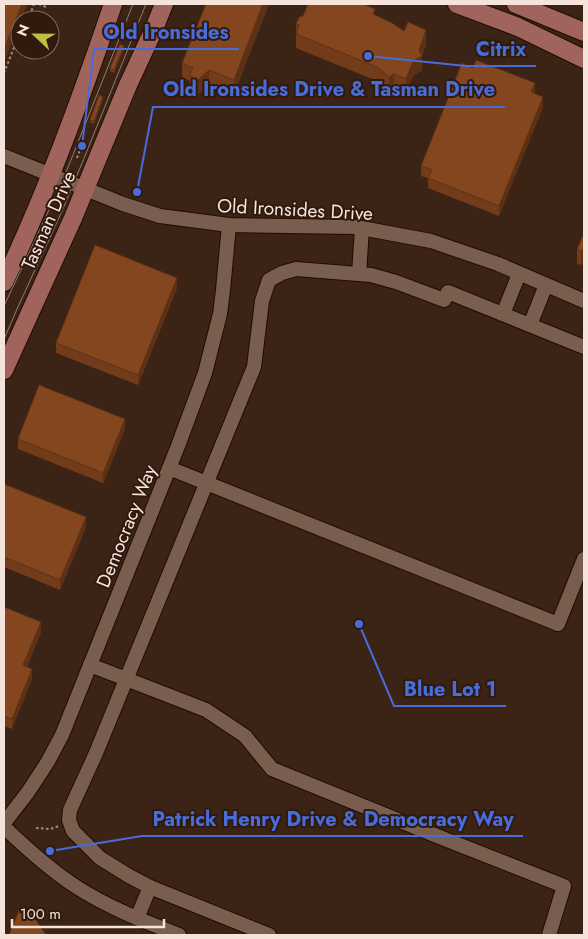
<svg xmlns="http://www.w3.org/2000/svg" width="588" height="939" font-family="Jost,sans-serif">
	<rect width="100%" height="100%" fill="#3b2316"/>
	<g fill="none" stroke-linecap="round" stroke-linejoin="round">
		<defs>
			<g id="minor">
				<polyline points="4,156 123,204 160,216 229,225 356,227 431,241 498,264 584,301"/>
				<polyline points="359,274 362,228"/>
				<polyline points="503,314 519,274"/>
				<polyline points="530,325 546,285"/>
				<polyline points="169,468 558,624 584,559"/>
				<polyline points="90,665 206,710 245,736 272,769 442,838 564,886 549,935"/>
				<polyline points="4,823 28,792 47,763 62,735 178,446 205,373 220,314 223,290 229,225"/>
				<path d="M4 827C26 848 49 869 75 886 107 907 143 921 179 935"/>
				<polyline points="137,918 150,887"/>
				<polyline points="269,935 150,887 129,876 100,858 73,831 69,820 70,810 96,753 254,367 262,301 269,280 282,273 296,269 371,275 396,282 444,300 448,292 584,347"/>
			</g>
			<g id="major">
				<polyline points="457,4 518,27 584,59"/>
				<polyline points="516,4 584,32"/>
				<path d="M4 282C47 192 81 98 113 4"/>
				<polyline points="4,370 73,218 128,85 154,29 164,4"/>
			</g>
		</defs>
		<use href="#minor" stroke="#210c02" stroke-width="16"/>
		<use href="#major" stroke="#210c02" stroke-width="20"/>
		<g stroke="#a18d83" stroke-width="2" stroke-dasharray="2.5 2.5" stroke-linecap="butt">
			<polyline points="39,4 48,8"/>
			<polyline points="28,20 34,4"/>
			<polyline points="4,73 20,32"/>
			<polyline points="77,158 80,150"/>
			<polyline points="36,828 50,829 59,826"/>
		</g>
		<use href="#minor" stroke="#795e50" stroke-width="14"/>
		<use href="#major" stroke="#a0645d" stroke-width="18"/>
		<g stroke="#907b70" stroke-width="1">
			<polyline points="4,306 63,180 133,4"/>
			<path d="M4 339C22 296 43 254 62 211 91 143 118 73 146 4"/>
		</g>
	</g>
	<g fill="#723c1b">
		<polygon points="269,4 234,94 209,84 197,95 190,89 190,81 182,77 182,63"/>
		<polygon points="375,15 426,44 422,56 422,70 413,76 406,93 394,88 389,91 377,81 296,48 296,24"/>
		<polygon points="124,48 114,73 110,71 110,68"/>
		<polygon points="535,93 543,107 499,216 428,188 428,178 421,176 421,166"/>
		<polygon points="103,99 94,124 90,122 90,120"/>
		<polygon points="584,234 584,263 581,265 577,263 577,249"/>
		<polygon points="177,288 138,385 56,353 56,343"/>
		<polygon points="125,429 103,483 18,449 18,439"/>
		<polygon points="4,484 86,527 60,590 4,567"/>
		<polygon points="4,607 41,632 27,667 32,679 12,729 4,726"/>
	</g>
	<g fill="#5c3116">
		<polygon points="22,4 26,4 26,7 21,20 20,20 20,23 4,63 4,49"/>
		<polygon points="263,4 269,4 234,94 234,80"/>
		<polygon points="426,30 426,44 422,56 422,70 413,76 406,93 406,79"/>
		<polygon points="124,46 124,48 114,73 114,70"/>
		<polygon points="209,70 209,84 197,95 197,81"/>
		<polygon points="394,74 394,88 389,91 389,77"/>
		<polygon points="535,83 535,93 531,92"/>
		<polygon points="103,97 103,99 94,124 94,121"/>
		<polygon points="543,97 543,107 499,216 499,206"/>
		<polygon points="584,249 584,263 581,265 581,251"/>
		<polygon points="177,278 177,288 138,385 138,375"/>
		<polygon points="125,419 125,429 103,483 103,473"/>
		<polygon points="86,517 86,527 60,590 60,580"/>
		<polygon points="41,622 41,632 23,675 23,665"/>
		<polygon points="32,669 32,679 12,729 12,719"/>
	</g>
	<g fill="#84461f" stroke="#5c3116">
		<polygon points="4,4 22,4 4,49"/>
		<polygon points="206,4 263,4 234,80 209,70 197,81 190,75 193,68 182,63"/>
		<polygon points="308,4 363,4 375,9 373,14 392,23 404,31 408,22 426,30 419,50 422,56 413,61 406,79 394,74 389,77 377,67 296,34 299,25 296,24 299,17 303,16"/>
		<polygon points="120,44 124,46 114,70 110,68"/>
		<polygon points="476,60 535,83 531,92 543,97 499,206 428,178 432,170 421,166 462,63 473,68"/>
		<polygon points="99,95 103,97 94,121 90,120"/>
		<polygon points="584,234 584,249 581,251 577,249"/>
		<polygon points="95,245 177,278 138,375 56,343"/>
		<polygon points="39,385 125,419 103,473 18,439"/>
		<polygon points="4,484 86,517 60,580 4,557"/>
		<polygon points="4,607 41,622 23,665 32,669 12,719 4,716"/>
		<polygon points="20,908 31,913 46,935 9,935"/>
	</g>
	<g text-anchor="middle" stroke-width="4" stroke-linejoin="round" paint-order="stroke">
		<g font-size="19" fill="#f5e4dc" stroke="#30190d">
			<text transform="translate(295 209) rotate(3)" y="7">Old Ironsides Drive</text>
			<text transform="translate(48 220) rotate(-66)" y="7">Tasman Drive</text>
			<text transform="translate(126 526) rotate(-68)" y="7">Democracy Way</text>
		</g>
	</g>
	<path fill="none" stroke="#486cd9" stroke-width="2" d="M82 146L94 49H239M368 56L466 66H536M137 192L153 107H505M359 624L394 706H506M50 851L142 836H523"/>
	<g fill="#486cd9" stroke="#30190d" stroke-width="2">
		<circle cx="82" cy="146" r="5"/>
		<circle cx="368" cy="56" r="5"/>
		<circle cx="137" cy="192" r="5"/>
		<circle cx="359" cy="624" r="5"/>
		<circle cx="50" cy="851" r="5"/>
	</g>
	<g font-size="20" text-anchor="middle" font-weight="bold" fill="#486cd9" stroke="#30190d" stroke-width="4" stroke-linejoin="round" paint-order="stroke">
		<text x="166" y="39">Old Ironsides</text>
		<text x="501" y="56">Citrix</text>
		<text x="329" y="96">Old Ironsides Drive &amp; Tasman Drive</text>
		<text x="450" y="696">Blue Lot 1</text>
		<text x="333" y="826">Patrick Henry Drive &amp; Democracy Way</text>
	</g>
	<rect width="588" height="939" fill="none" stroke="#f5e4dc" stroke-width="10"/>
	<g transform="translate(35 35) rotate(292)"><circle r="24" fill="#30190d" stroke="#7f6a60"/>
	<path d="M0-4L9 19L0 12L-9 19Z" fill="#bdbf43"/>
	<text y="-8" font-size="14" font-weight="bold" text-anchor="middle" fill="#f5e4dc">N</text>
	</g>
	<path d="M12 919v8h152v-8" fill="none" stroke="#f5e4dc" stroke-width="2.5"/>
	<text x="20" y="919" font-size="15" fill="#f5e4dc" stroke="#30190d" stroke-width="4" paint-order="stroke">100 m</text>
</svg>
